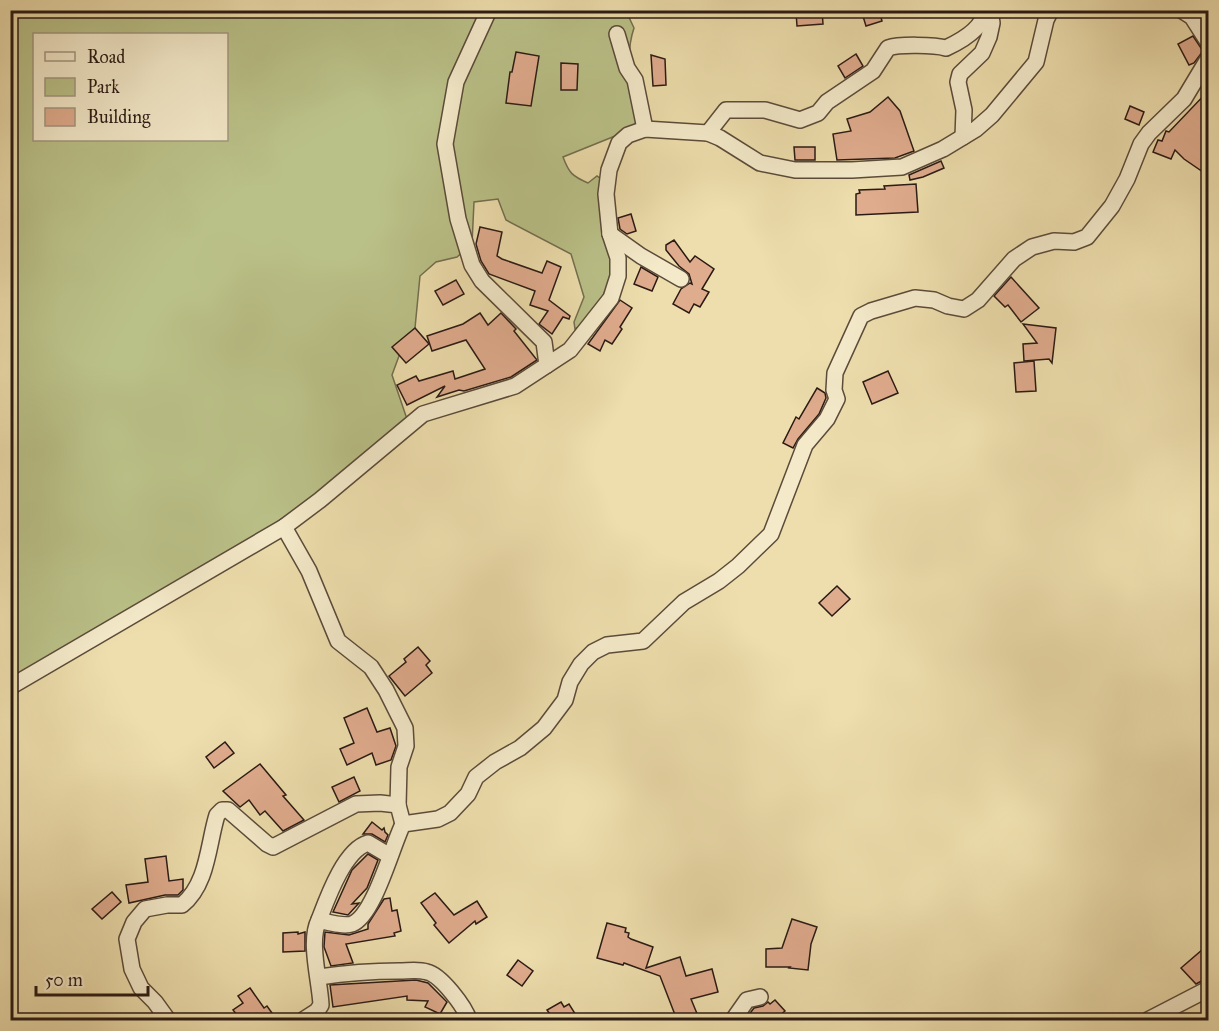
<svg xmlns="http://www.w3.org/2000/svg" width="1219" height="1031" font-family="'IM FELL Great Primer',serif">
	<rect width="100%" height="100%" fill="#eedead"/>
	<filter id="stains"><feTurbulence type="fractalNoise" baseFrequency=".00333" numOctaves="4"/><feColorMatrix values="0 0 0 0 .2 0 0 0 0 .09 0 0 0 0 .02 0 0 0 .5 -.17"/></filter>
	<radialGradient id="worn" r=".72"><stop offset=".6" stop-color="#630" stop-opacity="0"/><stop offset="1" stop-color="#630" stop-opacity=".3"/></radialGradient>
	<path fill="#bac188" stroke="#726e4e" stroke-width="1.5" fill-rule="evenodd" d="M11 11H626L634 28C623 60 634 94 640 126L563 157C569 173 572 176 588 183L597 176 601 179 613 273 602 298 582 325 575 329 574 322 584 297 571 254 506 220 498 199 474 202 472 244 457 257 436 262 420 276 415 328 403 345 392 375 407 419 309 500 261 533 30 670 11 675ZM34 34H226V140H34Z"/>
	<g fill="#e0ac8e" stroke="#2a1a14" stroke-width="1.5">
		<polygon points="822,10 823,24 797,26 796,12"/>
		<polygon points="871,10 879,10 882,21 866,26 862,13"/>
		<polygon points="1193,36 1203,51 1194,63 1189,65 1178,44"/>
		<polygon points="516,52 539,56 531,106 506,103 510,72 512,72"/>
		<polygon points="856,54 863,66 845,78 838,66"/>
		<polygon points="651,55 665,59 666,85 653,86"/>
		<polygon points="561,63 578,64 577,90 561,90"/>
		<polygon points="1209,90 1209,176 1184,159 1175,150 1171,159 1153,152 1158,140 1162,141 1166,131 1169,132"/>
		<polygon points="888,97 900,111 914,151 895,158 837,160 833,134 851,131 847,119 870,112"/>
		<polygon points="1130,106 1144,112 1139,125 1125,119"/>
		<polygon points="794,147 815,147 815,160 795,160"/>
		<polygon points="941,161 944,168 923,177 910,180 909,175"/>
		<polygon points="916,184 918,212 856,215 856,194 860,193 859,190 885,189 884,186"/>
		<polygon points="631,214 636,231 627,234 620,229 618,218"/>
		<polygon points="480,227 502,232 497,256 502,259 542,273 547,261 561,267 549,300 570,316 569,319 563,317 552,334 539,324 548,311 530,305 535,291 489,274 481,261 476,244"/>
		<polygon points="674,240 690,262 695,256 714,269 702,289 709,292 700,307 694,304 689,313 673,304 681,289 690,283 692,284 689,274 679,266 666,250 666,245"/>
		<polygon points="641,267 658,277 652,291 634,284"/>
		<polygon points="1011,277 1039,308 1021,322 1008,305 1005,307 994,296"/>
		<polygon points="456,280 464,294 443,305 435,291"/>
		<polygon points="620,300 632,308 620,327 622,329 612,344 605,340 600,351 588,344"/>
		<polygon points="480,313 488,325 501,313 516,329 514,331 537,360 511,377 464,391 459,390 437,397 445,386 407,405 397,385 416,376 419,381 453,371 455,379 485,369 466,340 432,351 427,336 463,324"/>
		<polygon points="1023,324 1056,328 1052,363 1049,359 1024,361 1023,344 1037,343"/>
		<polygon points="415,328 429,344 406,363 392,347"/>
		<polygon points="1034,361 1036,391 1016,392 1014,363"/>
		<polygon points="888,371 898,393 872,404 863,382"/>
		<polygon points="817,388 825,393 826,398 819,414 798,439 793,448 783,443 796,417 799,419"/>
		<polygon points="837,586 850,599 832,616 819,603"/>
		<polygon points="418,647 430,661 426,665 432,673 405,696 389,676 406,662 404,659"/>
		<polygon points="367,708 377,732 390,728 396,746 391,760 376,765 372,753 347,765 340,749 354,743 344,718"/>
		<polygon points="225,742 234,753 214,768 206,757"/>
		<polygon points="260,764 286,795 283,796 304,820 283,831 265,811 260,815 249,800 240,807 223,791"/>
		<polygon points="354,777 360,791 339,802 332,787"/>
		<polygon points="372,822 382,830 384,828 385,832 388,835 385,842 372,834 363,834"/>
		<polygon points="368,854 378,860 367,888 352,904 359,903 348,915 333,912 352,870"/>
		<polygon points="166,856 169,881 183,879 183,890 178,895 165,895 129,903 126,885 148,882 145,859"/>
		<polygon points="112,892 121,902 102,919 92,909"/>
		<polygon points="435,893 454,915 477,901 487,917 476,924 475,921 449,943 434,925 436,923 421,903"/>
		<polygon points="390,898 392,911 397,910 401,931 394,933 395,936 346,944 353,963 331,966 324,947 325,932 349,935 368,929 368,924 384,899"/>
		<polygon points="792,919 817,927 811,944 808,970 789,968 790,967 766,967 766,949 782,948"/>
		<polygon points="607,923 626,928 625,932 629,933 628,937 631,939 653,947 646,968 680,957 686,976 712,969 718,992 691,999 698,1016 687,1020 677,1020 660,976 624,963 623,965 597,958"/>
		<polygon points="298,932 298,934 305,932 305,951 283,952 283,933"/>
		<polygon points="1209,944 1209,977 1196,984 1181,968"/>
		<polygon points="518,960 533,971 522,986 507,975"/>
		<polygon points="416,980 428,983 447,1002 440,1014 425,1007 428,1001 407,1000 407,996 333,1007 330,985"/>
		<polygon points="250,988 264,1008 267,1006 277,1020 241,1020 233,1010 243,1003 238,996"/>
		<polygon points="775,1000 785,1011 774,1020 745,1020 754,1008 763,1006 768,1002 770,1004"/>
		<polygon points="561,1002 564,1007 569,1004 579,1020 554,1020 547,1010"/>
	</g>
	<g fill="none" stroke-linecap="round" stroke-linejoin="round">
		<defs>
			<g id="minor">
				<polyline points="489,10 456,82 445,144 458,219 472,265 482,281 544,342 547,365"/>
				<polyline points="1181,10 1192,17 1208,42"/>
				<polyline points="617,34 627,68 635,80 645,129"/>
				<path d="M708 133 726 110H765L800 120 818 113 827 102 873 71 888 48C899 44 935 45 946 48 961 41 984 28 985 10"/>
				<polyline points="963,137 964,110 958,82 960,74 982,53 989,37 992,23 990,10"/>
				<polyline points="610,234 641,256 681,279"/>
				<polyline points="284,527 309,571 338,641 371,667 386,690 405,728 406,746 399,767 398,805"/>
				<polyline points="10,687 284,527 320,500 423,414 515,386 570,350 611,298 618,276 618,258 610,234 606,194 609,170 619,143 628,135 645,129 708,133 720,138 760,163 795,170 852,170 902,167 943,149 976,129 992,115 1036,62 1046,20 1051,10"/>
				<path d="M319 920C327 899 344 850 368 843L390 856"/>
				<path d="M319 977C346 973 372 971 399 971 408 971 418 969 427 972 441 975 465 1007 469 1020"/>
				<path d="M168 1020 155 1002 141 988 132 969 127 939 134 922 145 909 167 905H182C208 884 208 844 217 815L222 810H228L267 844 273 847 356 804 380 803 398 805 403 824"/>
				<path d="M303 1020 317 1011 321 1005C320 981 308 941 319 920 328 922 343 927 352 924 374 916 392 846 403 824L438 819 450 813 468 794 476 777 495 762 520 748 544 728 565 700 570 682 581 664 593 652 607 645 643 641 684 602 719 581 738 566 771 534 805 445 827 419 837 399 834 390 835 373 861 316 871 311 915 298 934 300 948 306 964 309 978 300 1014 259 1032 247 1054 241 1074 242 1087 237 1112 206 1127 179 1141 144 1149 133 1184 99 1208 59"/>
				<polyline points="733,1020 747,1000 760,997"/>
				<polyline points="1148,1020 1208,989"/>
			</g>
		</defs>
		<use href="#minor" stroke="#5b4b3a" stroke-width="18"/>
		<use href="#minor" stroke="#f4eaca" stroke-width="15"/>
	</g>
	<rect width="1219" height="1031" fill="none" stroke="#eedead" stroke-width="36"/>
	<rect x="12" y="12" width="1195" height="1007" fill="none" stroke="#2a1a14" stroke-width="3"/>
	<rect x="18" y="18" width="1183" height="995" fill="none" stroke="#2a1a14" stroke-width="1.5"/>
	<rect x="33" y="33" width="195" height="108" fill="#f4eaca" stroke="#a39781" stroke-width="1.5"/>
	<rect x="45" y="52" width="30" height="9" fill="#f4eaca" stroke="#a39781" stroke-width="1.5"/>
	<text x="87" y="63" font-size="18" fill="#2a1a14">Road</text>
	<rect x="45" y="78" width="30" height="18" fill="#bac188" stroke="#a39781" stroke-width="1.5"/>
	<text x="87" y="93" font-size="18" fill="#2a1a14">Park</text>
	<rect x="45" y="108" width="30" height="18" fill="#e0ac8e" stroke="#a39781" stroke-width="1.5"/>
	<text x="87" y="123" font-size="18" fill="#2a1a14">Building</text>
	<path d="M36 986v9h112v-9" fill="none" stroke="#2a1a14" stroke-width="3"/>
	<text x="45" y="986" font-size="18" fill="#2a1a14" stroke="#f4eaca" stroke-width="4.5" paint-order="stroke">50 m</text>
	<rect width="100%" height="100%" filter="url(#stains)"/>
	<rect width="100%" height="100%" fill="url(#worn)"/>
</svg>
